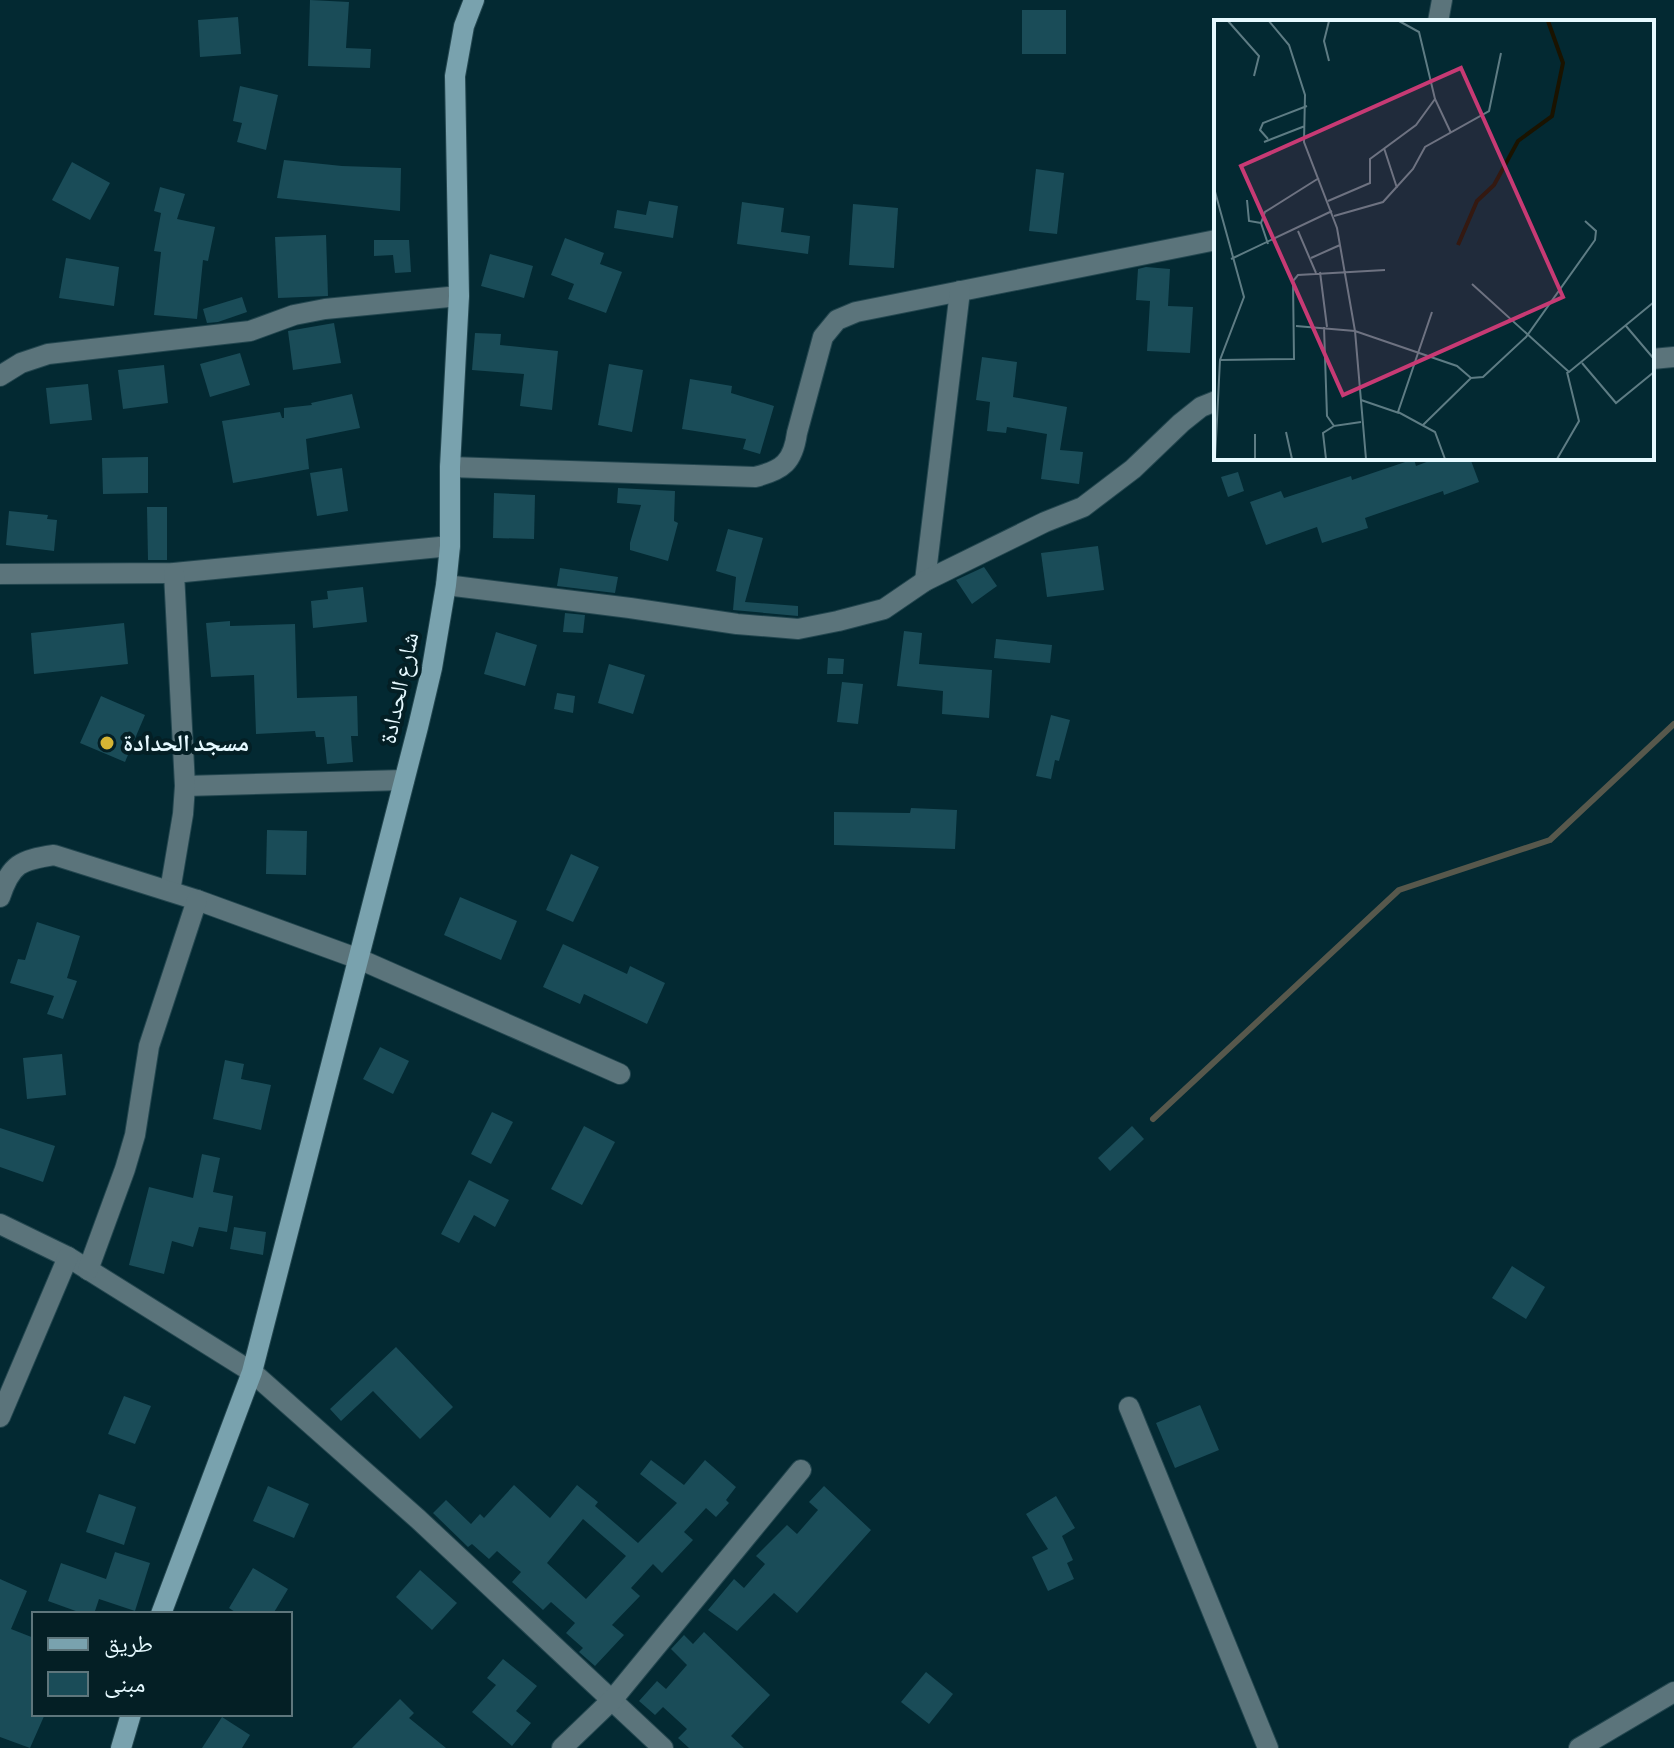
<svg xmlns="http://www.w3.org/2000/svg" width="1674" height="1748" font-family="'Alegreya Sans','Noto Naskh Arabic',sans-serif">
	<rect width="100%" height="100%" fill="#032932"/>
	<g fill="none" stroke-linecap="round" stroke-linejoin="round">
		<polyline stroke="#57584c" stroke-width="6" points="1153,1119 1399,890 1550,840 1674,724"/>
	</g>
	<g fill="#1a4c58" fill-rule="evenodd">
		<polygon points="310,0 349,2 346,48 371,49 370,68 308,66"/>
		<rect x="1022" y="10" width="44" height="44"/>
		<polygon points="238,17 241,54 200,57 198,20"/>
		<polygon points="240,86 278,95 266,150 237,142 242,123 233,121"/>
		<polygon points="284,160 342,166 401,168 400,211 277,198"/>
		<polygon points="72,162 110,183 90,220 52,200"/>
		<polygon points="1036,169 1064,173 1057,234 1029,231"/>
		<polygon points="160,187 185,194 177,219 215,227 208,261 203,260 197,319 154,315 161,252 154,251 161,213 154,211"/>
		<polygon points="649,201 678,206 673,238 614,228 617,210 646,215"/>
		<polygon points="742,202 784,208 781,232 810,236 808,254 737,244"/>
		<polygon points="853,204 898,208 894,268 849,265"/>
		<polygon points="326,235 328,296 278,298 275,237"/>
		<polygon points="565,238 604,253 600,264 622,272 606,313 568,299 574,284 551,275"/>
		<polygon points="374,240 409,240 411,272 395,273 393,255 374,256"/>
		<polygon points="490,254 533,266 524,298 481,286"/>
		<polygon points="66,258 119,267 114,306 59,298"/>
		<polygon points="1146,267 1170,269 1168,306 1193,307 1190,353 1147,351 1150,301 1136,300 1138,269"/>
		<polygon points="242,297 247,312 218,322 207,323 203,309"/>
		<polygon points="334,323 341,363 293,370 288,331"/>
		<polygon points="475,333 501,334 500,345 558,351 552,410 520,406 524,374 472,370"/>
		<polygon points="240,353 250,385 210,397 200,364"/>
		<polygon points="982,357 1017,362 1013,397 1067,407 1060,450 1083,452 1079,484 1041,479 1047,434 1007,427 1006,433 987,431 990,402 976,400"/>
		<polygon points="609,364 643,370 632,432 598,425"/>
		<polygon points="164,365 168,403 123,409 118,370"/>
		<polygon points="690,379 732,386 731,393 774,406 760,454 743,449 746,439 682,429"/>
		<polygon points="88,384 92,420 50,424 46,388"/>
		<polygon points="352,394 360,428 306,439 309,469 233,483 222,421 280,412 282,418 284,418 284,408 312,405 311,403"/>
		<polygon points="148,457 148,493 103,494 102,458"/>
		<polygon points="1437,458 1470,458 1479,482 1444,495 1443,491 1365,518 1368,528 1322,543 1317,527 1266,545 1250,502 1281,491 1284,498 1351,476 1352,480 1414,459 1416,466"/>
		<polygon points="342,468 348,511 317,516 310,473"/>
		<polygon points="1238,472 1244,491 1228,497 1221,477"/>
		<polygon points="618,488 675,491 674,521 678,523 668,561 630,550 630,543 641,505 617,503"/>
		<polygon points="494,493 535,495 534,539 493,538"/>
		<polygon points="147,507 167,507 167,560 148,560"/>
		<polygon points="9,511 48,515 47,519 57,520 54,551 6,545"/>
		<polygon points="728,529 763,538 745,602 798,606 798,616 733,610 736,577 716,571"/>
		<polygon points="1098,546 1104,590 1047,597 1041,553"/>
		<polygon points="984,567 997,586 972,604 956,580"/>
		<polygon points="560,568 618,577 615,593 557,586"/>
		<polygon points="363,587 367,622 313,628 311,601 328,599 327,591"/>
		<polygon points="565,613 585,615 583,633 563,632"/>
		<polygon points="230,621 230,626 295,624 297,698 357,696 358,736 351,736 353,762 327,764 324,737 316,737 315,731 256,734 254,675 211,677 206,623"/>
		<polygon points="124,623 128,664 34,674 31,633"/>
		<polygon points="904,631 922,633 919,664 992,670 989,718 942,714 943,691 897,686"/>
		<polygon points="496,632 537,645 525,686 484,674"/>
		<polygon points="996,639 1052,645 1050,663 994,658"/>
		<polygon points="828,658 844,659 843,674 827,674"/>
		<polygon points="609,664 645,675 633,714 598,703"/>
		<polygon points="842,682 863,684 858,724 837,722"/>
		<polygon points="557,693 575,696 573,713 554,709"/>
		<polygon points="101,696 145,715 125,762 80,743"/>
		<polygon points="1051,715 1070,720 1059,761 1055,760 1051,779 1036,776"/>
		<polygon points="911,808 957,810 955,849 834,845 834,812 910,813"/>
		<polygon points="267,830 307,831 306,875 266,874"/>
		<polygon points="571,854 599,867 573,922 546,910"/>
		<polygon points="460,897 517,921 501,960 444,935"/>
		<polygon points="37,922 80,936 67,978 77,981 63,1019 47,1014 54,996 10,983 18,959 25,960"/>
		<polygon points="563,944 627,974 630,966 665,983 647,1024 584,994 580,1004 543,987"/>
		<polygon points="380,1047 409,1061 393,1094 363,1079"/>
		<polygon points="62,1054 66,1095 27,1099 23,1058"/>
		<polygon points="225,1060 244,1064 241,1079 271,1085 261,1130 213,1119"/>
		<polygon points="492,1112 513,1122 491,1164 471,1154"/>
		<polygon points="584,1126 615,1142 582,1205 551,1189"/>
		<polygon points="1132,1126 1144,1139 1110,1171 1098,1158"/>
		<polygon points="0,1128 55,1146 43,1182 0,1167"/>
		<polygon points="202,1154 220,1158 213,1192 233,1196 227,1232 199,1227 193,1247 172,1241 164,1274 129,1265 149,1187 193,1198"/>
		<polygon points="469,1180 509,1200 495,1227 474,1215 459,1243 441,1234"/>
		<polygon points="234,1227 266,1232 263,1255 230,1249"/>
		<polygon points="1512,1266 1545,1287 1526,1319 1492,1298"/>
		<polygon points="396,1347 453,1407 420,1439 373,1391 341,1421 330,1409"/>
		<polygon points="124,1396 151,1406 135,1444 108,1434"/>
		<polygon points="1200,1405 1219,1450 1175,1468 1156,1423"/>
		<path d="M651 1460 684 1485 705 1460 736 1487 726 1500 729 1503 716 1517 706 1508 684 1532 693 1540 662 1573 653 1564 631 1588 640 1596 612 1625 624 1635 595 1666 579 1652 583 1648 566 1633 575 1623 551 1602 543 1610 512 1582 521 1572 497 1551 489 1559 472 1544 468 1547 433 1513 446 1500 471 1524 480 1514 484 1518 514 1485 550 1518 577 1485 598 1502 595 1506 638 1543 677 1503 640 1474ZM583 1519 626 1556 586 1599 547 1563Z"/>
		<polygon points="268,1486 309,1504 294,1538 253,1521"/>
		<polygon points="824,1486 871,1530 797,1613 774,1593 737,1631 708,1610 734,1579 744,1588 765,1564 756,1556 787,1525 797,1534 818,1510 809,1502"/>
		<polygon points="99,1494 136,1507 124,1545 86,1532"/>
		<polygon points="1056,1496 1075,1528 1062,1536 1073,1560 1067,1563 1074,1579 1048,1591 1032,1557 1048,1549 1026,1514"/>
		<polygon points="115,1552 150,1563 135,1611 99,1599 94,1614 84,1614 48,1601 61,1563 106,1579"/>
		<polygon points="253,1568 288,1589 273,1614 238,1614 229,1608"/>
		<polygon points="420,1570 457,1603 432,1630 396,1597"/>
		<polygon points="0,1579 27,1591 11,1629 34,1638 34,1714 45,1714 30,1748 0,1737"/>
		<polygon points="704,1632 770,1695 731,1736 744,1748 689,1748 678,1738 687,1729 663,1707 655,1715 639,1701 657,1681 666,1689 687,1665 671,1649 684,1635 693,1644"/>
		<polygon points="503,1659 537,1686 516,1711 531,1723 512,1746 472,1712 496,1685 487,1678"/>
		<polygon points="926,1672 953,1694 929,1724 901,1702"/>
		<polygon points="400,1699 414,1713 409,1718 446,1748 352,1748"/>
		<polygon points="222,1717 250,1735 242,1748 202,1748"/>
	</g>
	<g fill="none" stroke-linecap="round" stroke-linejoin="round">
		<defs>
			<g id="street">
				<polyline points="1438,22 1442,0"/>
				<polyline points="1652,359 1674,357"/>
				<polyline points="0,376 21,363 48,354 250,331 294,315 325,309 459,296"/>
				<path d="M450 467 755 477C783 470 793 462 797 433L823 337 837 320 856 312 1216 240"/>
				<polyline points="0,574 174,573 450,546"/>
				<polyline points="925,581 960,291"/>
				<polyline points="446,585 630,608 737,624 798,629 838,621 884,609 925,581 1045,522 1083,507 1133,469 1181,423 1201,407 1216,401"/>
				<polyline points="185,786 404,780"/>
				<polyline points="170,891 183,814 185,786 174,573"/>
				<path d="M0 897C11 864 20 860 54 855L197 900 359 959 620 1074"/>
				<polyline points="0,1224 68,1257 252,1372 418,1519 663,1748"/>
				<polyline points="88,1270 125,1169 135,1135 149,1046 197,900"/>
				<polyline points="1129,1407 1268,1748"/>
				<polyline points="0,1417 68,1257"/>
				<polyline points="562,1748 613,1699 801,1470"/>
				<polyline points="1579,1748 1674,1692"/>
			</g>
			<g id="secondary">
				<polyline points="161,1614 252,1372 418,727 432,668 446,585 450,546 450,467 459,296 455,76 464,26 474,0"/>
				<polyline points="121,1748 131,1714"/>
			</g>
		</defs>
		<use href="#street" stroke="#23464f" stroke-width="22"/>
		<use href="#secondary" stroke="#23464f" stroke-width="22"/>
		<use href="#street" stroke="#5b747b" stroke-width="20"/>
		<use href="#secondary" stroke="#79a2ae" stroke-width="20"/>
	</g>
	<circle fill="#d6b534" stroke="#041f25" stroke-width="3" cx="107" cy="743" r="8"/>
	<g text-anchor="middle" stroke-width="8" stroke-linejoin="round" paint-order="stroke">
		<g font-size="24" fill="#e6f9ff" stroke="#041f25">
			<text transform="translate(399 688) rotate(-78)" y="8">شارع الحدادة</text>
		</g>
		<g font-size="24" font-weight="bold" fill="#e6f9ff" stroke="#041f25" text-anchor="start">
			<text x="123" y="751">مسجد الحدادة</text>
		</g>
	</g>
	<g transform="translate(1214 20)">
		<rect width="440" height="440" fill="#032932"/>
		<path fill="none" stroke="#1a1300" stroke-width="4" d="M244 225 263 181 280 165 304 121 338 96 349 43 334 1"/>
		<path fill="none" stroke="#5e7c84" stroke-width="2" d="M14 1 45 36 40 56M55 1 75 25 91 75 90 122 123 208 141 311 152 439M115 1 110 21 115 41M185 1 205 12 221 79 237 113M54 119 46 110 49 103 93 86M50 122 91 106M170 128 183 168M0 168 30 277 6 340 1 439M33 180 35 201 47 203M114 181 156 163V139L202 105 221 79M120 196 169 182 199 149 211 127 275 91 287 33M84 211 102 253M54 224 47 203 51 192 105 158M97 238 126 225M17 239 118 191M106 252 113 307M258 264 355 352 440 282M218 292 184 392 221 412 231 439M82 306 141 311 243 346 257 358 269 357 312 317 381 220 382 211 371 201M412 306 440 339M110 307 113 396 120 406 147 402M6 340 80 339 79 261 84 255 171 250M368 343 402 383 440 352M147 380 185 393M209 405 257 358M72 412 78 439M41 439V414M112 439 109 413 120 406M343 439 365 401 353 352"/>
		<path fill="#c73a74" fill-opacity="0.15" stroke="#c73a74" stroke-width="4" d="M247 48 349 277 129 375 27 146Z"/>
		<rect width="440" height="440" fill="none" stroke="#e6f9ff" stroke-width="4"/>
	</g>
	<rect x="32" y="1612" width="260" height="104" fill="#041f25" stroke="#5e767c" stroke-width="2"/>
	<rect x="48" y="1638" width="40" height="12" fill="#79a2ae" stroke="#5e767c" stroke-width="2"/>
	<text x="104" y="1652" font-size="24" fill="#e6f9ff">طريق</text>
	<rect x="48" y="1672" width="40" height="24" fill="#1a4c58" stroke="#5e767c" stroke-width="2"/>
	<text x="104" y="1692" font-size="24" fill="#e6f9ff">مبنى</text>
</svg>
